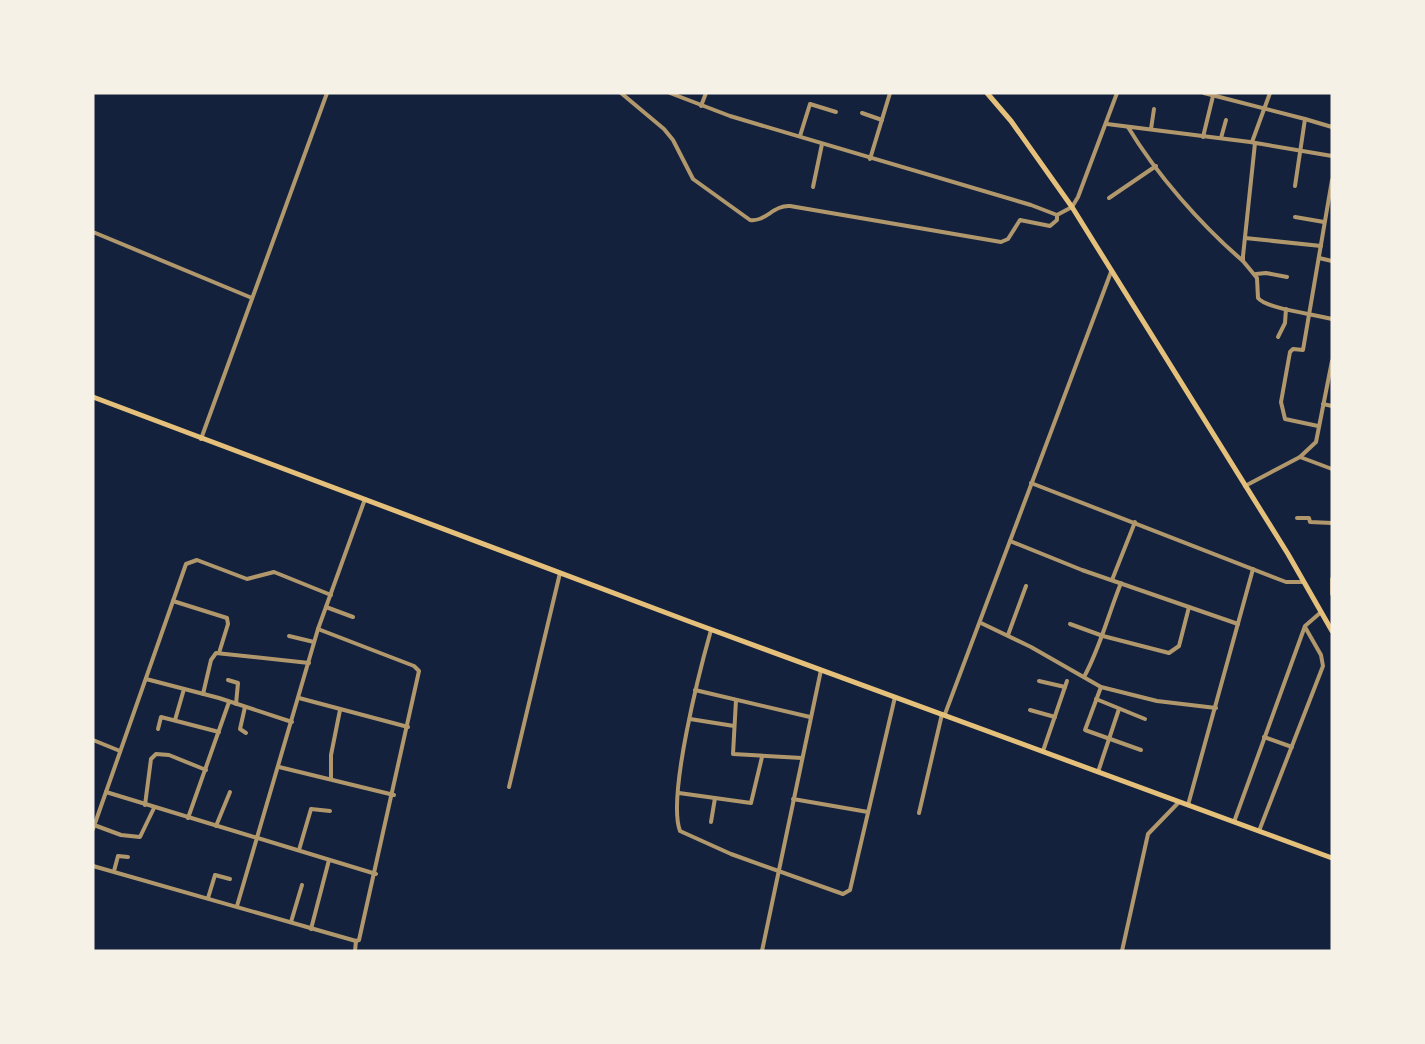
<svg xmlns="http://www.w3.org/2000/svg" width="1425" height="1044" font-family="'Sofia Sans Condensed',sans-serif">
	<rect width="100%" height="100%" fill="#14213d"/>
	<g fill="none" stroke-linecap="round" stroke-linejoin="round">
		<g stroke="#b1986c" stroke-width="4">
			<path d="M621 93 664 129 673 140 693 179 750 220C766 222 773 205 790 206L1001 242 1008 239 1020 220 1050 226 1057 220V215"/>
			<polyline points="670,93 730,116 1031,205 1057,215 1072,207 1078,197 1117,93"/>
			<polyline points="1204,93 1305,119 1295,186"/>
			<polyline points="701,106 706,93"/>
			<polyline points="862,113 882,120"/>
			<polyline points="1305,119 1332,127"/>
			<polyline points="1107,124 1250,142 1332,156"/>
			<path d="M1128 127C1156 174 1202 226 1243 261"/>
			<polyline points="1151,129 1154,109"/>
			<polyline points="800,136 810,104 836,112"/>
			<polyline points="1203,137 1213,96"/>
			<polyline points="1221,138 1226,120"/>
			<polyline points="1252,142 1270,93"/>
			<path d="M1255 143 1243 256V261L1257 278 1258 298C1267 309 1314 314 1332 319"/>
			<polyline points="870,159 890,93"/>
			<polyline points="813,187 822,144"/>
			<polyline points="1109,198 1156,166"/>
			<polyline points="1295,217 1324,222"/>
			<polyline points="93,232 252,298"/>
			<polyline points="1245,238 1321,246"/>
			<polyline points="1319,258 1332,261"/>
			<polyline points="1256,274 1266,273 1287,277"/>
			<polyline points="1278,337 1285,323 1286,309"/>
			<polyline points="1323,404 1332,406"/>
			<polyline points="1318,426 1285,419 1281,402 1290,352 1293,349 1303,350 1332,180"/>
			<polyline points="201,439 327,93"/>
			<polyline points="1300,457 1316,442 1332,361"/>
			<polyline points="1031,483 1286,582 1302,582"/>
			<polyline points="1245,486 1300,457 1332,469"/>
			<polyline points="1297,518 1309,518 1310,522 1332,523"/>
			<polyline points="1010,541 1082,570 1238,624"/>
			<polyline points="1332,579 1332,594"/>
			<polyline points="1112,580 1135,522"/>
			<polyline points="173,601 227,618 228,624 219,653"/>
			<polyline points="326,607 353,617"/>
			<polyline points="981,623 1031,647 1101,687 1157,701 1216,708"/>
			<polyline points="1070,624 1103,636 1169,653 1179,646 1189,607"/>
			<path d="M711 630C700 669 667 797 680 831L731 854 843 894 850 890 895 697"/>
			<polyline points="1008,635 1026,586"/>
			<polyline points="289,636 314,642"/>
			<path d="M1084 677C1100 648 1108 615 1121 583"/>
			<polyline points="146,679 219,698 292,722"/>
			<polyline points="228,680 238,683 236,704"/>
			<polyline points="1039,681 1065,687"/>
			<polyline points="1101,687 1085,730 1141,750"/>
			<polyline points="695,690 810,717"/>
			<polyline points="203,694 211,660 216,653 309,663"/>
			<polyline points="299,698 408,727"/>
			<polyline points="1096,699 1145,719"/>
			<polyline points="736,700 733,754 802,758"/>
			<polyline points="245,707 240,729 246,733"/>
			<polyline points="1030,710 1055,717"/>
			<polyline points="945,714 1111,272"/>
			<polyline points="690,719 734,726"/>
			<polyline points="175,720 184,689"/>
			<polyline points="158,729 161,717 219,732"/>
			<polyline points="1264,737 1292,747"/>
			<polyline points="93,740 120,751"/>
			<polyline points="1043,751 1067,681"/>
			<polyline points="279,767 394,795"/>
			<polyline points="1098,772 1119,709"/>
			<polyline points="331,779 331,755 340,710"/>
			<polyline points="509,787 560,573"/>
			<polyline points="106,792 376,874"/>
			<polyline points="679,793 751,803 762,757"/>
			<polyline points="793,799 868,812"/>
			<polyline points="145,805 151,759 156,754 169,755 206,770"/>
			<polyline points="1188,805 1253,569"/>
			<polyline points="919,813 942,714"/>
			<polyline points="188,818 229,702"/>
			<polyline points="711,822 715,798"/>
			<polyline points="1234,822 1305,626 1320,613"/>
			<polyline points="94,825 121,835 140,837 154,808"/>
			<polyline points="216,826 230,792"/>
			<polyline points="93,829 186,564 197,560 247,579 274,572 331,595"/>
			<polyline points="1259,831 1323,666 1321,655 1305,627"/>
			<polyline points="299,850 311,809 330,811"/>
			<polyline points="93,866 356,941 359,940 419,671 414,666 318,629"/>
			<polyline points="114,871 118,856 128,857"/>
			<polyline points="208,898 215,875 230,879"/>
			<polyline points="237,906 318,629 365,499"/>
			<polyline points="291,922 302,885"/>
			<polyline points="311,929 329,860"/>
			<polyline points="355,951 356,941"/>
			<polyline points="762,951 821,670"/>
			<polyline points="1122,951 1148,834 1179,802"/>
		</g>
		<g stroke="#e5c07b" stroke-width="5">
			<polyline points="987,93 1011,121 1072,207 1288,554 1332,631"/>
			<polyline points="93,397 688,621 1332,858"/>
		</g>
	</g>
	<rect width="1425" height="1044" fill="none" stroke="#f6f1e7" stroke-width="189"/>
</svg>
